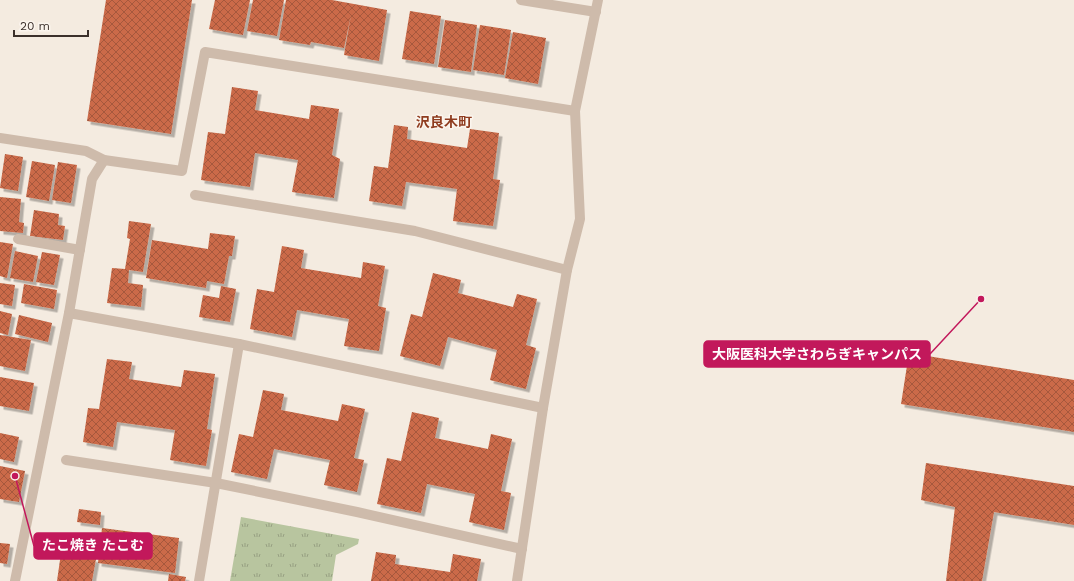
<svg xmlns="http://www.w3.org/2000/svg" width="1074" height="581" font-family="'Work Sans','Noto Sans JP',sans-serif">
	<defs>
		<pattern id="park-tufts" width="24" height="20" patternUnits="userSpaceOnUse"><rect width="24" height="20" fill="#b8c59f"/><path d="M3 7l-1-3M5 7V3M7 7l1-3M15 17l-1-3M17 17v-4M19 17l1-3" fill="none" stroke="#97a082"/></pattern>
		<pattern id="building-cross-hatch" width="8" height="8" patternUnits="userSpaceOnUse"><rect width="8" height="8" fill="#cb6a48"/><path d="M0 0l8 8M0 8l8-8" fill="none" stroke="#a6583c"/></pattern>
		<filter id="shadow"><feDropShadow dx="3.5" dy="3.5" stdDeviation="0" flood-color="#0004"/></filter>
	</defs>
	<rect width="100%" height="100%" fill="#f4ebe0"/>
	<polygon fill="url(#park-tufts)" points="241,517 359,539 358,544 336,555 332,581 230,581"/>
	<g fill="url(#building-cross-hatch)" filter="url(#shadow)">
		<polygon points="106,0 192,0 171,134 87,121"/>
		<polygon points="215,0 250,0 243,35 209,29"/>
		<polygon points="253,0 284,0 277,36 247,31"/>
		<polygon points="286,0 332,0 387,10 379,61 344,55 351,15 344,48 311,42 310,45 279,40"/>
		<polygon points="410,11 441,16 434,64 402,59"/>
		<polygon points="445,20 477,25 471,72 438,67"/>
		<polygon points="480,25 511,30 504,75 473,70"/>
		<polygon points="513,32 546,38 538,84 505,78"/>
		<polygon points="232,87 258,91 255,110 309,119 311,105 339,109 332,155 340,159 334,198 292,192 298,160 255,153 250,187 201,180 208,132 225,134"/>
		<polygon points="394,125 408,127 407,139 467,148 470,129 499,133 493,179 500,180 493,226 453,221 457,189 406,182 402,206 369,201 374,166 388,168"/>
		<polygon points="5,154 23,157 18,191 0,188"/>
		<polygon points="32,161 55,165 49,201 26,197"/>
		<polygon points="58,162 77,165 71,203 52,200"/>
		<polygon points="0,197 21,199 19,222 24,223 23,233 0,231"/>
		<polygon points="34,210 59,214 58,225 65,226 63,240 30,236"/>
		<polygon points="129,221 151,224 143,272 129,270 128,283 143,285 141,307 107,303 112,268 125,269 130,239 127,238"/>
		<polygon points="210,233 235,236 232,256 229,256 224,284 207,281 206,288 146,278 152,240 208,249"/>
		<polygon points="0,242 13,244 7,278 0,276"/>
		<polygon points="282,246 304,250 301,268 361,278 363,262 385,266 378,306 386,308 379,351 344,346 349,319 297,310 292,337 250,329 257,289 274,292"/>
		<polygon points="15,251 38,256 33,282 10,278"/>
		<polygon points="42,252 60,255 54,285 36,282"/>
		<polygon points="433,273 461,280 458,293 513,307 517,294 537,299 526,345 536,348 526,389 490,380 497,350 448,337 440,366 400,356 411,314 422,317"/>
		<polygon points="0,283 15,285 12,306 0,304"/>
		<polygon points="24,284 57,290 54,309 21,303"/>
		<polygon points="221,286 236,289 230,322 199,317 203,295 219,298"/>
		<polygon points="0,311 12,314 8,335 0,333"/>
		<polygon points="19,315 52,323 48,342 15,334"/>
		<polygon points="0,335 31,340 25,371 0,366"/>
		<polygon points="909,353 1074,380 1074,432 901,404"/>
		<polygon points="107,359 132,362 129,379 181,387 184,370 215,374 207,429 212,430 206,466 170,460 175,430 117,422 113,447 83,442 88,408 99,409"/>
		<polygon points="0,377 34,383 29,411 0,406"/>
		<polygon points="263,390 284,394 281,410 338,421 342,404 365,409 354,458 364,460 357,492 324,485 330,460 274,449 267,479 231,472 239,434 253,437"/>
		<polygon points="412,412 439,418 435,438 488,449 491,434 512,439 501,491 511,493 504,530 469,522 475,494 427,484 421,513 377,504 387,458 401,461"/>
		<polygon points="0,433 19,437 14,462 0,459"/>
		<polygon points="926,463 1074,486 1074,525 994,512 982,581 946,581 955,507 921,500"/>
		<polygon points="0,466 25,471 19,502 0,499"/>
		<polygon points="79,509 101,512 100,525 77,522"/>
		<polygon points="102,528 179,538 175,573 98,563"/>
		<polygon points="0,543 10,544 7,564 0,563"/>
		<polygon points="376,552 396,555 395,564 450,572 453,554 481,559 477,581 371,581"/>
		<polygon points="61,553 96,559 92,581 57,581"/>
		<polygon points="169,574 186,577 185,581 168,581"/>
	</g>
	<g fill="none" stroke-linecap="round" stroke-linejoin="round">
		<g stroke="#cebbab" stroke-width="10">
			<polyline points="195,195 415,231 567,270"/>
			<polyline points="69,313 239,344 543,408"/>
			<polyline points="66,460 216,483 357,512 522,549"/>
			<polyline points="199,581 239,344"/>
		</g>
		<g stroke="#cebbab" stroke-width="10">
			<polyline points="521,0 596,12"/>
			<polyline points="0,138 86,151 104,160 182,171 205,52 575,111"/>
			<polyline points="18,239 80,250"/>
			<polyline points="15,581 69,313 92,179 104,160"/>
			<polyline points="517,581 543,408 567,270 580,219 575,111 598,0"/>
		</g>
	</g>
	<g text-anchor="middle" stroke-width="3" stroke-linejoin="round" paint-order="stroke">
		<g font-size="14" font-weight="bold" fill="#8f3c1f" stroke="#fbf5ee">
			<text x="444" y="127">沢良木町</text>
		</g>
	</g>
	<path fill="none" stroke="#c2185b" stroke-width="1.5" d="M981 299L930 354M15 476L34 546"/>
	<g fill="#c2185b" stroke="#fbf5ee" stroke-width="1.5">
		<circle cx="981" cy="299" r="4"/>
		<circle cx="15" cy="476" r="4"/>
	</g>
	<g fill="#c2185b" stroke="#c2185b" stroke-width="1.5">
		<rect x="704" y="341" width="226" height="26" rx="4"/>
		<rect x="34" y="533" width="118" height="26" rx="4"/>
	</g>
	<g font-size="14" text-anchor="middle" font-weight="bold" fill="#fff">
		<text x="817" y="359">大阪医科大学さわらぎキャンパス</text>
		<text x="93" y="550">たこ焼き たこむ</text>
	</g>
	<path d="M14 30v6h74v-6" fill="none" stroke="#3b302b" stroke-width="2"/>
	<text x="20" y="30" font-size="12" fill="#3b302b" stroke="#fbf5ee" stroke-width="3" paint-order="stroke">20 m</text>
</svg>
